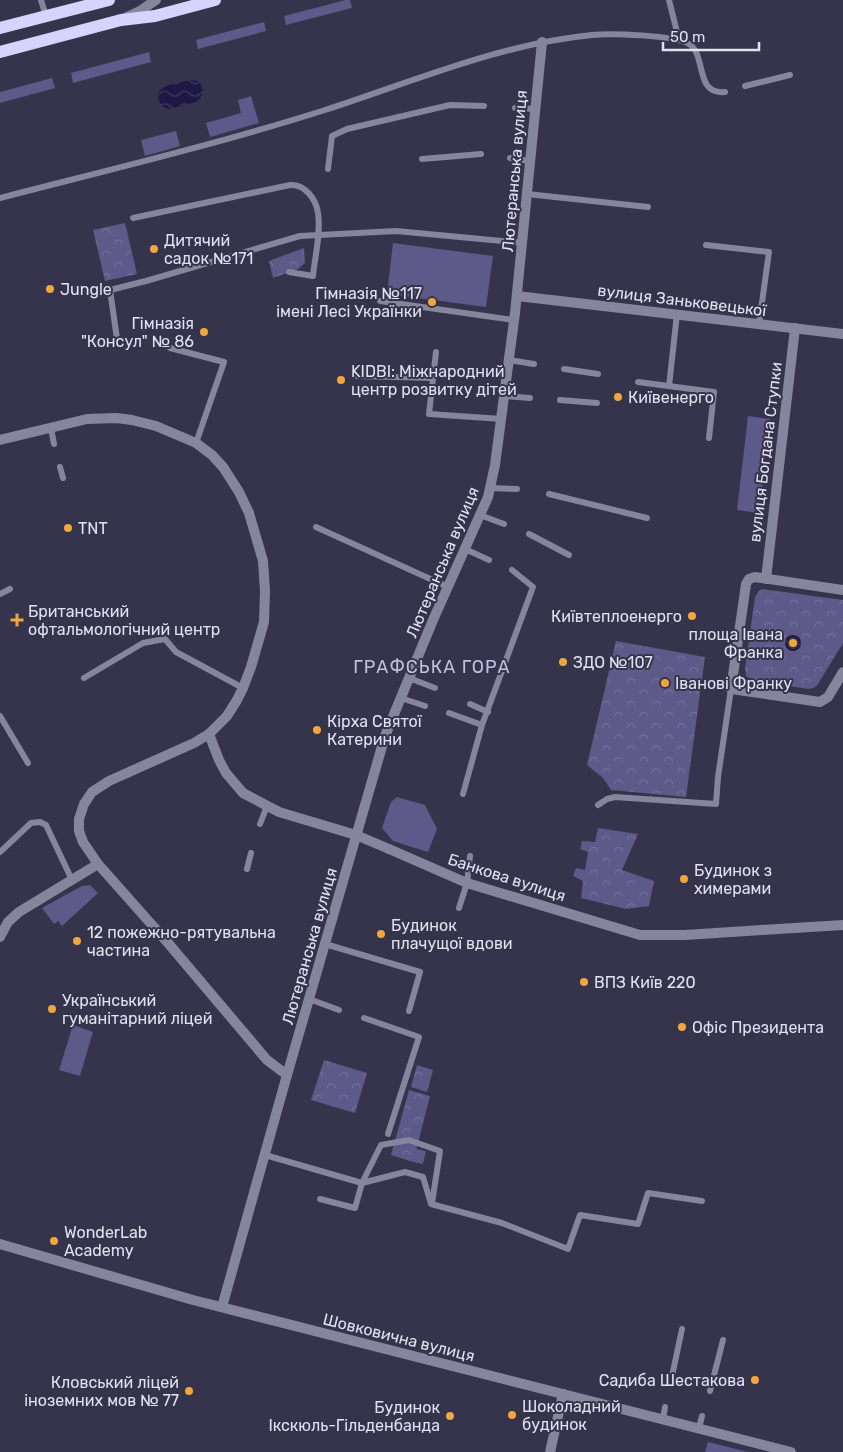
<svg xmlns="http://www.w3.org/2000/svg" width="843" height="1452" font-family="Rubik,sans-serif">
	<defs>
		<pattern id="forest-crowns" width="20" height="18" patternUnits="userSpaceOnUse" patternTransform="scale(1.25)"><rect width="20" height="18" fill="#5d5988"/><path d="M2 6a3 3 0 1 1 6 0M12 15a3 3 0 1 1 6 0" fill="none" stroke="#747199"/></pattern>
		<pattern id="water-waves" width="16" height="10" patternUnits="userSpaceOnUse" patternTransform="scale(1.25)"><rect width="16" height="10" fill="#1f1844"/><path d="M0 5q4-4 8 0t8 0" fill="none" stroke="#3f395f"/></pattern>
	</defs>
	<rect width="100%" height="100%" fill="#35344c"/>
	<g fill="#5d5988">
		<polygon points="346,0 350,0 352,8 286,25 284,16"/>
		<polygon points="264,22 266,31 198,49 196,40"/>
		<polygon points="149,52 151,62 73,83 71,73"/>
		<polygon points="52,78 55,88 0,103 0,92"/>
		<polygon points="251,96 259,123 210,137 206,123 241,113 238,100"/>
		<polygon points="176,131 180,146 145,156 141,140"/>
		<polygon points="393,243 493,256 486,307 387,294"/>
		<polygon points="748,416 770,419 759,513 737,510"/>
		<polygon points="397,797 425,805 437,829 428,852 393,841 382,828 391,802"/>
		<polygon points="90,885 98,893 62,926 58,921 54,924 42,908 82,886"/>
		<polygon points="73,1025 93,1032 80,1076 59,1070"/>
		<polygon points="416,1149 426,1151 423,1164 413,1162"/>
		<polygon points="708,1442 748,1452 705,1452"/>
	</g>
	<g fill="url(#forest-crowns)">
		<polygon points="125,223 137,274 105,281 93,230"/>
		<polygon points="304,248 305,263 298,269 273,278 269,261"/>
		<polygon points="762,589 843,600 843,643 818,684 814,688 808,689 752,680 746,676 745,669 755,597 759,591"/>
		<polygon points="616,641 705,657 686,797 611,790 603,778 587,765"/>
		<polygon points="598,828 638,834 622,870 654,881 649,906 626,909 581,898 583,881 573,876 576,868 585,870 588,852 580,849 582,841 595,842"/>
		<polygon points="324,1060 367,1073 355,1113 311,1100"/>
		<polygon points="417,1065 433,1070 427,1092 411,1087"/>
		<polygon points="409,1090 430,1096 413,1162 391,1155"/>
	</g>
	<g fill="url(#water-waves)">
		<path d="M191 80 198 81C205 88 204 96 196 102L169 109C164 108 159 104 158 98 156 84 181 82 191 80Z"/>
		<circle cx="793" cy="643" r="8"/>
	</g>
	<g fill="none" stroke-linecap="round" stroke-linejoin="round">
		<g stroke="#86859e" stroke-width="6">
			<polyline points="41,0 46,16"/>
			<polyline points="669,0 679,40"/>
			<polyline points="745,86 790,75"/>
			<polyline points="515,108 534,109"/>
			<polyline points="510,158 530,161"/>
			<polyline points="422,159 481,154"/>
			<polyline points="328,169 332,136 347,129 450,105 484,106"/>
			<polyline points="527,194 648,207"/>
			<path d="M0 198C108 170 218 144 325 110 412 82 499 44 592 35 610 33 674 35 689 44 707 55 694 95 725 92"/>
			<path d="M133 218 290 185C305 184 316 199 318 213 321 233 315 256 313 276L289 272"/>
			<polyline points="706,245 769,252 759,324"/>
			<polyline points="380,301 514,320"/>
			<polyline points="117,339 110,290 146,281 300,236 396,231 523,243"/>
			<polyline points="170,348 224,362 196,443"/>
			<polyline points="436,352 429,414 502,419"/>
			<polyline points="509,360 534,364"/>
			<polyline points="564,369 598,374"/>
			<polyline points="357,376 433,378"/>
			<polyline points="638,382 714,392 709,438"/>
			<polyline points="669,386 677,314"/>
			<polyline points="505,396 530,398"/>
			<polyline points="560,400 597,403"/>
			<polyline points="51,428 54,444"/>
			<polyline points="60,467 63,478"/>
			<polyline points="490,488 517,489"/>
			<polyline points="549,494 647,518"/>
			<polyline points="480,515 504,524"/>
			<polyline points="316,527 448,587"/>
			<polyline points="529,534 569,555"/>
			<polyline points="465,549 489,560"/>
			<polyline points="0,594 10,589"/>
			<polyline points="84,678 143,643 165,639 176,652 243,688"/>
			<polyline points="409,678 435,688"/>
			<polyline points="401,698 425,706"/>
			<polyline points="470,704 488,712"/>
			<polyline points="449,713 482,725"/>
			<polyline points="0,716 28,763"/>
			<polyline points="463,794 482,725 533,587 512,570"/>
			<polyline points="598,805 607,799 615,797 716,804 718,777 731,689"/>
			<polyline points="260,824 267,806"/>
			<polyline points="0,852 31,823 40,822 46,825 72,880"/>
			<polyline points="247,869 251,853"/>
			<polyline points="459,908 467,883 470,856"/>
			<polyline points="325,944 420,972 409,1011"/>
			<polyline points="309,999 339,1010"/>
			<polyline points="364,1018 419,1037 388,1134"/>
			<polyline points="265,1155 362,1183 355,1208 320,1199"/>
			<polyline points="362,1183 405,1172 423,1177 431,1204 502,1223 568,1249 580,1215 638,1224 648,1193 702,1201"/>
			<polyline points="362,1183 381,1145 409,1140 440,1151 432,1203"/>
			<polyline points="671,1381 682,1329"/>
			<polyline points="710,1391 723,1340"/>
			<polyline points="663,1419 665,1407"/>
			<polyline points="699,1428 702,1416"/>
		</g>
		<polyline stroke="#86859e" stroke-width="10" points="389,849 467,883 640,935 685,935 762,930"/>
		<g stroke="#86859e" stroke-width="10">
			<polyline points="517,296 843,334"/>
			<polyline points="0,440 87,419 116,418 132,420 156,426 196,443 212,455 223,467 239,492 249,513 263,561 265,591 264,622 251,667 243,688 237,700 227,716 209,734 194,743 109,781 92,792 84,804 79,819 79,831 83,842 98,864 168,943 267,1060 287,1075"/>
			<polyline points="766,579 795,328"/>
			<polyline points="843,590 755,577 749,579 746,584 731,689 820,702 828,697 843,672"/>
			<polyline points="209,734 219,760 226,773 243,793 279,812 356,835 389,849"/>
			<polyline points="762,930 843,925"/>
			<polyline points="0,937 8,922 19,912 98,864"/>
			<polyline points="222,1307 287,1075 385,736 433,620 488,497 495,465 515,313 542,42"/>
			<polyline points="550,1452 563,1394"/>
		</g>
		<g stroke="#86859e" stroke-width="10">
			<polyline points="127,17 140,11 156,0"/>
			<polyline points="0,1244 193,1300 791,1452"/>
		</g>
		<g stroke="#d6d4fc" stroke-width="12">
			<polyline points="0,28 109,0"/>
			<polyline points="0,52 121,20 155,16 215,0"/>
		</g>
	</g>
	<g fill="#efa73d" stroke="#35344c" stroke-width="2">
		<circle cx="154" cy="249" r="5"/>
		<circle cx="50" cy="289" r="5"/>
		<circle cx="432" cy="302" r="5"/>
		<circle cx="204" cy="332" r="5"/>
		<circle cx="341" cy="380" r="5"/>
		<circle cx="618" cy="397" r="5"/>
		<circle cx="68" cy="528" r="5"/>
		<circle cx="692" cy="616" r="5"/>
		<path d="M14.5 612.5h5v5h5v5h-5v5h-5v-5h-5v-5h5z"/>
		<circle cx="793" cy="643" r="5"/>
		<circle cx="563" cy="662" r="5"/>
		<circle cx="665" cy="683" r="5"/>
		<circle cx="317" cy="730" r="5"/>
		<circle cx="684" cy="879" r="5"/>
		<circle cx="381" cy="934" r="5"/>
		<circle cx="77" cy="941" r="5"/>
		<circle cx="584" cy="982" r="5"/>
		<circle cx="52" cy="1009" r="5"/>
		<circle cx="682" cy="1027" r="5"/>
		<circle cx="54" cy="1241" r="5"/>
		<circle cx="755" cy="1380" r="5"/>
		<circle cx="189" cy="1391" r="5"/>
		<circle cx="512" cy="1415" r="5"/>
		<circle cx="450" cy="1416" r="5"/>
	</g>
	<g text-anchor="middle" stroke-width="4" stroke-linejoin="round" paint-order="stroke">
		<g font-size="16" fill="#e0e0f0" stroke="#35344c">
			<text transform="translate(514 171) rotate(-85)" y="6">Лютеранська вулиця</text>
			<text transform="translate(682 300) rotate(7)" y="6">вулиця Заньковецької</text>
			<text transform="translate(765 452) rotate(-83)" y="6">вулиця Богдана Ступки</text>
			<text transform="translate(442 562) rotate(-67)" y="6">Лютеранська вулиця</text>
			<text transform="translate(507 877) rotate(18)" y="6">Банкова вулиця</text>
			<text transform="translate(309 946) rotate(-74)" y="6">Лютеранська вулиця</text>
			<text transform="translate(399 1337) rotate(14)" y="6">Шовковична вулиця</text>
		</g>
		<g font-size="16" fill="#e0e0f0" stroke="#35344c" text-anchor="start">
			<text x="164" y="246">Дитячий<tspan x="164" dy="18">садок №171</tspan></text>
			<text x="60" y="295">Jungle</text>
			<text x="422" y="299" text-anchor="end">Гімназія №117<tspan x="422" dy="18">імені Лесі Українки</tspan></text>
			<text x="194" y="329" text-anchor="end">Гімназія<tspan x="194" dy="18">"Консул" № 86</tspan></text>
			<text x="351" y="377">KIDBI: Міжнародний<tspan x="351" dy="18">центр розвитку дітей</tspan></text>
			<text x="628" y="403">Київенерго</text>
			<text x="78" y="534">TNT</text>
			<text x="28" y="617">Британський<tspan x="28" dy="18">офтальмологічний центр</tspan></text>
			<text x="682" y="622" text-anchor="end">Київтеплоенерго</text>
			<text x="783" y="640" text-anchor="end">площа Івана<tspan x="783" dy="18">Франка</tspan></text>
			<text x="573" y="668">ЗДО №107</text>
			<text x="675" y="689">Іванові Франку</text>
			<text x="327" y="727">Кірха Святої<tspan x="327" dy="18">Катерини</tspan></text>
			<text x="694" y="876">Будинок з<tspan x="694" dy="18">химерами</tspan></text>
			<text x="391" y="931">Будинок<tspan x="391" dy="18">плачущої вдови</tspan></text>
			<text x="87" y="938">12 пожежно-рятувальна<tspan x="87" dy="18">частина</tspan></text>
			<text x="594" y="988">ВПЗ Київ 220</text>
			<text x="62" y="1006">Український<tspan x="62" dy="18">гуманітарний ліцей</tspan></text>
			<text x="692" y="1033">Офіс Президента</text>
			<text x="64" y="1238">WonderLab<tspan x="64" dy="18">Academy</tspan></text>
			<text x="745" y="1386" text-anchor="end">Садиба Шестакова</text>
			<text x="179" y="1388" text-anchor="end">Кловський ліцей<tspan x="179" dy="18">іноземних мов № 77</tspan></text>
			<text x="522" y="1412">Шоколадний<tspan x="522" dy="18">будинок</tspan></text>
			<text x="440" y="1413" text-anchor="end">Будинок<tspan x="440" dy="18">Ікскюль-Гільденбанда</tspan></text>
		</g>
		<g font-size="18" letter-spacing="1" fill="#c1c0df" stroke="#35344c">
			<text x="432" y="673">ГРАФСЬКА ГОРА</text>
		</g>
	</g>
	<path d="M663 42v8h96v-8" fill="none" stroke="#e0e0f0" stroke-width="2.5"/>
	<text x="670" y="42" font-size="15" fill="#e0e0f0" stroke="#35344c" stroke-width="4" paint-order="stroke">50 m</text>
</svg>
